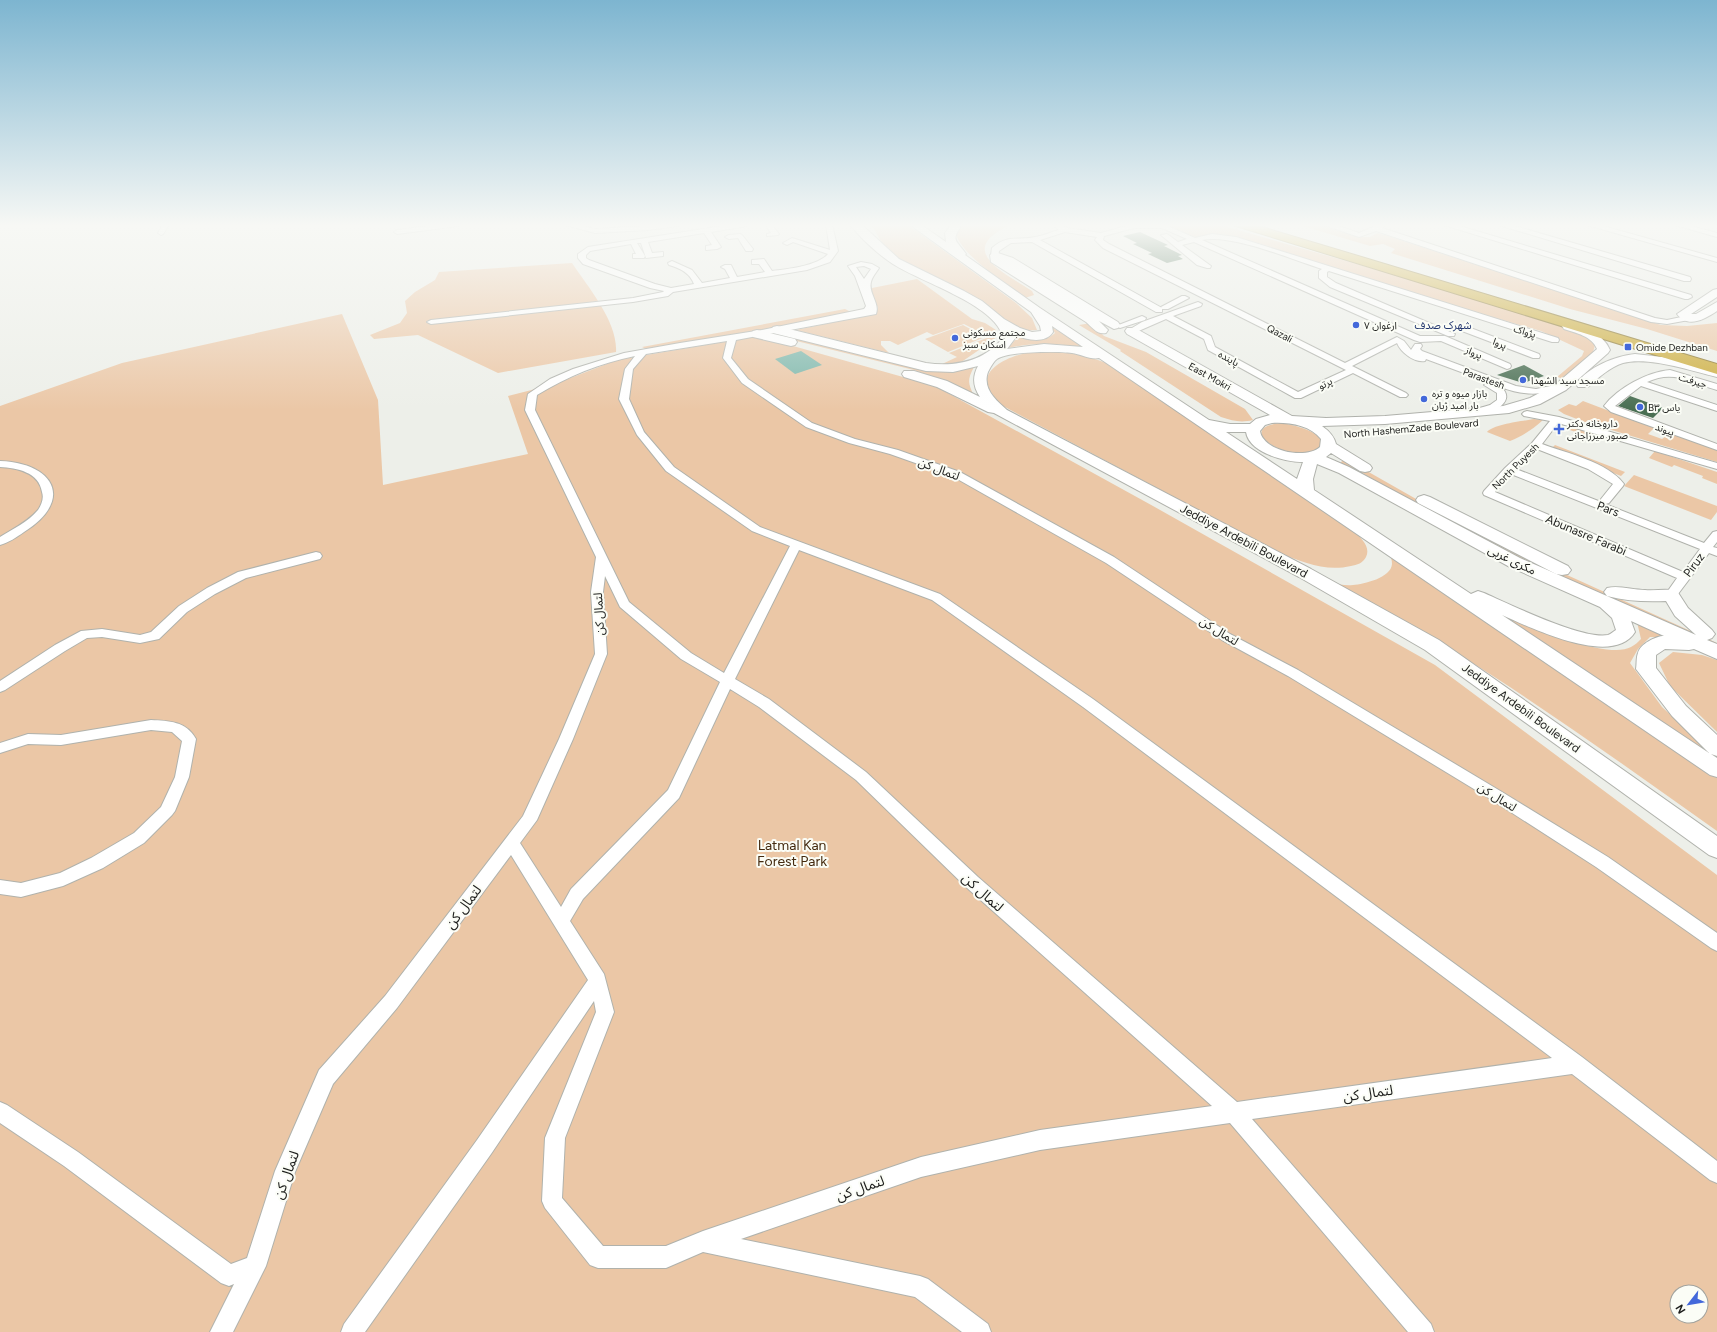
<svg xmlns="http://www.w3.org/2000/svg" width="1717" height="1332" font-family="Figtree,'Noto Sans Arabic',sans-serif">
	<rect width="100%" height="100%" fill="#edefe9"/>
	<g fill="#ebc7a6" fill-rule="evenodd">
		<polygon points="867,224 907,224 1016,303 1032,318 1037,330 1020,331 974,298 945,281 912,267 895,257 883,245 874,229"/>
		<path d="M963 224H1013C954 249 1001 271 1032 291L1034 295 1025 298C1006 283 963 257 956 234L960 226Z"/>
		<path d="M1164 224H1217L1402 277 1574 330 1588 338 1595 344C1594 360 1573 370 1561 378L1557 377 1582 356 1584 351 1541 331 1447 304 1236 237 1220 234 1195 237Z"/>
		<polygon points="1296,224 1315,224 1360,237 1370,237 1377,233 1385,235 1661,325 1687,326 1717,323 1717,351 1647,329 1570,309 1391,253 1395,249 1383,244 1370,246"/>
		<path d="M572 263C588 287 618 322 616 352L498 373 418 335 374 339 370 335 400 323 407 313 405 301 415 292 435 280 439 272Z"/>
		<polygon points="917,279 972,319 985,323 996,330 995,339 957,365 940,365 957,357 949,353 989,337 964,324 933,335 927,332 898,345 890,341 881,341 881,345 889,353 796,330 876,313 878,308 871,292 872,288"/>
		<polygon points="845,309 853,313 650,351 642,347"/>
		<path d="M342 314 378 400 383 485 528 454 508 396 555 384 617 360 758 336 935 386 1153 506 1435 665 1717 875V1332H0V406L122 363ZM1677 1292H1701V1316H1677Z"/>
		<path d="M1091 323 1104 336 1146 352 1245 409 1253 420C1241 423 1233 421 1221 417L1120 351 1121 350 1079 325Z"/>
		<polygon points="963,325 985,337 948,352 925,339"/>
		<path d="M1051 327 1096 352C1067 343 1039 341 1008 348L1017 338 1015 334C1028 340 1043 344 1055 333Z"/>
		<path d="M776 332 917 367 946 372 974 367C967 380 968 383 974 396L914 370 768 334Z"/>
		<path d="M1030 352C1056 350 1082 353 1106 363L1354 531C1361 538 1371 547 1366 557 1363 563 1357 565 1351 566 1325 572 1303 562 1279 553L1003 406C966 377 1000 358 1030 352Z"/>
		<polygon points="1583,401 1654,428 1648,434 1662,439 1668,435 1674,434 1717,449 1717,462 1582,421 1564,414 1558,410 1569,404 1576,406"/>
		<path d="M1534 419 1543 420C1533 429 1523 436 1510 441L1487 432C1494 424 1524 421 1534 419Z"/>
		<path d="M1281 423C1289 424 1333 433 1318 448 1298 469 1228 428 1281 423Z"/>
		<polygon points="1571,427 1601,434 1596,439 1564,428"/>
		<polygon points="1555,445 1625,472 1621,476 1551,449"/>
		<polygon points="1655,451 1717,472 1717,484 1702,478 1703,476 1674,465 1672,467 1649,458"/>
		<polygon points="1344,458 1483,537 1717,643 1717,647 1550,572 1466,532 1357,470 1340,464"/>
		<polygon points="1634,475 1717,506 1717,512 1711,520 1624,486"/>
		<path d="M1390 555 1717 777V831C1644 779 1571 727 1496 678 1442 643 1387 613 1331 583 1338 584 1346 586 1353 585 1364 584 1391 578 1392 564 1392 561 1391 557 1390 555Z"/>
		<path d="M1483 605C1511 617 1604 662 1631 647 1635 645 1638 642 1641 639L1637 622 1670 637H1650L1638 649 1630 663 1662 707 1717 758V762Z"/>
		<polygon points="1673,652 1702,655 1717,660 1717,732 1670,686 1659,663"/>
	</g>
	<polygon fill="#7eb7ab" points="801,351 822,365 795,374 775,359"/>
	<g fill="#496e52">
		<polygon points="1140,232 1168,245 1164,246 1182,255 1178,256 1183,259 1167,263 1148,254 1152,253 1133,244 1137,243 1123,236"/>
		<polygon points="1524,365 1544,376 1523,383 1497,375"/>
		<polygon points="1630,396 1663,408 1653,418 1618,406"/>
	</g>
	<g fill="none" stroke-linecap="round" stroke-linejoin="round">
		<defs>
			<g id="street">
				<polygon points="161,224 169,225 163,234 161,235 158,233 162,226"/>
				<polygon points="444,224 461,224 458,226 397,234 394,232 397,230"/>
				<polygon points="565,224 575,224 595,229 680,224 677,226 648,230 595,233 566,225"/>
				<path d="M735 224H750L747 226 711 232 721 247 717 249 706 250V246L712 245 704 233 648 242 652 253 663 252V256L646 258 641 243H637L645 256 644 258H633V254H636L631 244 590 251 586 255V258L589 260 655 284 671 288 694 284C690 273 680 268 669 265L668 263 672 261 692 270 702 283 730 278 725 269 721 267 725 265H731L737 277 765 272 759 264H752V260L764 259 772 271C787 269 818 266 828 254L793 242 787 245 783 243 792 238 830 250 826 224H832L838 251 830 262 807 270 673 292 668 296 633 302 431 324 427 322 431 320 633 298 663 292 664 291 650 288 583 264 578 258V254L588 247Z"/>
				<polygon points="765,224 771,224 779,234 778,235 767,236 767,234 771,233"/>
				<path d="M1051 224H1059L1067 228 1101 233 1134 224H1163L1195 238 1212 234 1236 237 1558 338 1559 340 1558 342H1552L1329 271 1327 272V277L1336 283 1455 334 1454 336H1448L1330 287 1319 278V271L1322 269C1291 259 1232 234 1202 240L1420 336H1445L1510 364 1511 366 1510 368 1507 369 1441 341 1420 342 1414 340 1194 242 1182 245 1211 266 1210 268H1207L1197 265 1161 235 1167 234 1178 242 1187 239 1162 228H1134L1104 236 1103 240 1109 244 1345 363 1397 337 1404 341 1411 350 1415 344H1421L1422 346 1420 349 1422 351 1516 386 1536 389 1560 384 1565 387 1563 389C1540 395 1524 396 1501 387 1519 403 1486 417 1473 414L1471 412 1473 410 1490 405 1497 400V393L1484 385 1488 382 1426 359 1425 361C1415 363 1401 353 1397 343L1352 366 1406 393 1408 395 1406 397H1400L1353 373 1301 398H1295L1208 350 1204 339 1166 319 1134 333 1131 334 1127 331 1142 322 1198 302 1202 304 1201 306 1173 316 1211 336 1215 347 1298 392 1346 370 1103 248 1095 240 1097 237 1065 232 1040 240 1162 308V312H1156L1032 242 1011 243 999 251 998 257H995L991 255 992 248C1008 234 1017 241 1035 237 1043 236 1051 232 1059 230Z"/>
				<polygon points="1323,224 1332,224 1359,233 1380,224 1386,224 1385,226 1382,228 1655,318 1667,320 1686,316 1690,318 1689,320 1667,324 1651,322 1376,231 1359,237 1324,225"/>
				<polygon points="1443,224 1453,224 1691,295 1692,297 1688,299 1685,299 1444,225"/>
				<polygon points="1498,224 1508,224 1690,277 1691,279 1690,281 1684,281 1499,225"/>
				<polygon points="1586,224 1596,224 1717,258 1717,262 1587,225"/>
				<polygon points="1674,224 1684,224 1717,233 1717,237 1675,225"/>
				<polygon points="740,234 742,235 753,249 752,251 746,251 738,238 729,239 725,237 729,235"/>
				<path d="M861 262 872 264 879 268C876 273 872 277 871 282 868 293 880 303 876 314L736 340 731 358 748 379 812 423 855 439 898 450 960 472 1114 557 1230 634 1298 670 1502 792 1608 857 1717 933V951L1711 948 1596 867 1492 800 1288 676 1222 640 1106 563 952 476 890 454 849 443 806 427 742 383 723 358 727 341 646 354 633 369 629 399 644 432 674 467 760 527 940 594 1093 699 1582 1057 1717 1161V1183L1710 1180 1572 1074 1252 1119 1431 1324 1434 1332H1408L1230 1123 1040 1150 921 1177 741 1239 920 1276 928 1279 988 1324 991 1332H962L915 1297 703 1252 666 1268H598L590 1265 545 1208 542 1201 545 1138 596 1012 594 1001 491 1154 365 1332H341L344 1324 477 1140 588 980 511 855 397 1008 333 1084 295 1172 266 1266 233 1332H210L234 1284 229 1286 221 1283 64 1166 0 1123V1102L7 1105 78 1152 231 1264 247 1258 275 1171 319 1070 385 996 523 816 559 739 595 654 591 592 596 557 525 410 528 394 550 379 573 369 624 353 680 343 762 330 864 309 866 306 855 276 848 266ZM856 267 864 266 871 269 864 279ZM635 356 625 369 619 399 637 435 666 471 752 531 790 546 724 673 691 653 629 602 535 410 537 395C568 376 600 363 635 356ZM799 550 932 600 1083 707 1552 1058 1237 1102 978 877 866 772 769 699 735 679ZM605 576 620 607 681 659 720 682 668 790 571 889 561 907 520 843 537 820 573 739 607 654 603 592ZM730 689 759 707 856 780 966 887 1212 1106 1040 1130 921 1157 703 1231 666 1246H603L562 1198 565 1138 614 1012 604 974 570 921 583 899 679 798Z"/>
				<polygon points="1182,296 1185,296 1189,298 1168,309 1162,309 1161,307"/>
				<polygon points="1142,316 1146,318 1145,320 1120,328 1116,326"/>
				<polygon points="1462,327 1468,327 1539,354 1540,356 1539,358 1533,358 1462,331 1461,329"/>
				<path d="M1670 370 1717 384V390C1691 383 1674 369 1647 382L1717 405V411L1641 386 1615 406 1717 444V450L1611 412 1604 406C1618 388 1647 372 1670 370Z"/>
				<path d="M1527 411 1559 417 1717 463V469L1558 423 1542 444C1566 453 1608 462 1624 484L1623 486 1609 503 1605 504 1704 543 1713 532 1717 531V542L1713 547 1717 548V556L1709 553 1675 598H1667L1665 595 1677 578 1484 495 1483 493 1484 491 1505 468 1532 443 1550 421 1524 416 1522 414 1524 412ZM1537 449 1588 469 1613 484 1601 499V502L1516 469ZM1511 474 1700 549 1683 572 1495 492Z"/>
				<path d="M0 461C54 463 75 500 24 532 17 537 8 543 0 545V537C13 529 28 522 38 510 42 504 44 498 42 492 39 472 17 468 0 467Z"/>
				<polygon points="316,552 320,553 322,556 320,559 246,578 215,594 187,612 159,639 140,643 102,637 87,638 65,651 5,690 0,692 0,681 55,645 81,631 102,629 140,635 151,632 179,606 207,588 238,572"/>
				<path d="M151 720C169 721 186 721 196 739L189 777 175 811 172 815 144 843 103 868 63 886 21 897 0 894V880L21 883 60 873 91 858 134 833 161 807 175 777 182 741 172 732 151 730 61 745 28 744 0 753V743L28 734 61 735Z"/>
			</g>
			<g id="secondary">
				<path d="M850 224H861L899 259 964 291 982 301 1004 319 1020 328 1032 332 1041 331 1040 326 1031 312 909 224H920L946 242 945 233 952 224H962C951 242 955 238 966 254L965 255 1040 308 1209 420 1230 424H1250L1256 419 1270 415 1127 334 1125 331 1127 328H1135L1292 416 1326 418 1385 416 1503 406 1530 398 1556 384 1597 349C1592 336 1576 333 1564 329L1562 326 1564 323C1580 319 1604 335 1610 350L1608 353 1566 390 1540 404 1509 413 1385 424 1322 426C1329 431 1334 436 1336 444L1370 465 1372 468 1370 471 1365 472 1360 471 1331 453 1326 457 1349 467 1520 558 1696 635 1675 616 1666 601C1646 602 1626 601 1607 596L1604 592 1607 588C1619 585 1632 590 1645 590 1656 591 1667 588 1677 591L1688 608 1712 630 1715 634 1712 638 1707 640 1717 644V659L1694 649 1689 650 1665 649 1656 655V668L1686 706 1717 735V756L1711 754 1717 758V777L1710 775 1099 358C1091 360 1080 354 1072 353 1058 351 1008 351 997 359 993 362 990 368 988 372 982 389 996 400 1007 410L1311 569 1439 640 1717 836V858L1709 855 1425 650 1299 577 994 413 988 412 937 387 904 377 902 374 904 371H914L947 381 980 397C973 387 972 377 978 366L953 372 926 371 773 333 771 330 773 327 777 326 926 363C956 367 983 362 1003 338 997 304 916 281 890 262 877 253 859 237 850 224ZM1052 326 1083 347 1044 344 1007 349 1016 337 1015 335C1026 340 1046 344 1053 332ZM1272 423C1288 422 1310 425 1321 439L1320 447C1306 460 1263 451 1260 431L1265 425ZM1226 432H1246C1249 453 1286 462 1303 462L1297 479ZM1317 464 1339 473 1508 566 1600 607 1612 618 1616 630C1614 631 1611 634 1608 635 1583 640 1509 604 1484 593L1478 591 1471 594 1314 490 1313 479ZM1502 615C1531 628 1613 668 1635 632L1631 621 1664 636C1656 636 1640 644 1638 653 1636 658 1637 664 1636 669L1672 716 1709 753Z"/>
				<path d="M995 252 1013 258 1118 322 1120 325 1118 328 1114 329 1099 321 1108 330 1106 333C1097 335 1092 327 1086 322L991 262 990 255Z"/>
				<path d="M1717 289V297L1691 314H1696L1717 302V311C1705 319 1688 329 1677 314L1713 290Z"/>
				<polygon points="757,330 795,339 797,342 795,345 791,346 753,337 751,334 753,331"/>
				<path d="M1635 354 1671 358 1712 367 1717 369V377C1692 371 1648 356 1623 363 1610 367 1598 378 1588 387H1578L1576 384C1588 367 1615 356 1635 354Z"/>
				<polygon points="1424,495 1430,497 1568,566 1571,570 1568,574 1562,575 1556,574 1418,503 1416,500 1418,497"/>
			</g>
			<polygon id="highway" points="1234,224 1252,224 1717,364 1717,374 1236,226"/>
		</defs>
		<use href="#street" stroke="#b0b2ac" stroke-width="2"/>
		<use href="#secondary" stroke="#b0b2ac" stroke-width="2"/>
		<use href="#highway" stroke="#8f7b33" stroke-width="2"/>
		<use href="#street" fill="#fff" fill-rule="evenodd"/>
		<use href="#secondary" fill="#fff" fill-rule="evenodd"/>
		<use href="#highway" fill="#cdae40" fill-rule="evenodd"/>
	</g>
	<linearGradient id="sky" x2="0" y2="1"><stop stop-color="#7db5d0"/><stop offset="0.55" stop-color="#f7f8f5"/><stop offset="1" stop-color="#f7f8f5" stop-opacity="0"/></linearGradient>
	<rect width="1717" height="410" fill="url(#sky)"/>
	<g fill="#4368da" stroke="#fbfdf6" stroke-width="1.5">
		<circle cx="1356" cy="325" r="4"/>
		<circle cx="955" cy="338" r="4"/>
		<rect x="1624" y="343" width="8" height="8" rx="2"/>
		<circle cx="1523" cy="380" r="4"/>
		<circle cx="1424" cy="399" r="4"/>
		<circle cx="1640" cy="407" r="4"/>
		<path d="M1557 423h4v4h4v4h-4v4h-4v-4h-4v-4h4z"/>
	</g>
	<g text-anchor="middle" stroke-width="4" stroke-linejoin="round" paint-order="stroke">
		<g font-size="10" fill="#1c1d1b" stroke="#fbfdf6" text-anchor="start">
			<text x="1364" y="329">ارغوان ۷</text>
			<text x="963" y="336">مجتمع مسکونی<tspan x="963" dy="12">اسکان سبز</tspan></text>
			<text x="1636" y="351">Omide Dezhban</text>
			<text x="1531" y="384">مسجد سید الشهدا</text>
			<text x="1432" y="397">بازار میوه و تره<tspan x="1432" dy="12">بار امید ژبان</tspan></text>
			<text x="1648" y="411">B۳ یاس</text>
			<text x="1567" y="427">داروخانه دکتر<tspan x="1567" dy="12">صبور میرزاجانی</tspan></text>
		</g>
		<g font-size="10" fill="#1c1d1b" stroke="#fbfdf6">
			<text transform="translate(1525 331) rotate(17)" y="4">پژواک</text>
			<text transform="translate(1280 333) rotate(27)" y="4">Qazali</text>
			<text transform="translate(1500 343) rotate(21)" y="4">پروا</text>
			<text transform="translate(1474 352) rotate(23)" y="4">پرواز</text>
			<text transform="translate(1229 358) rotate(29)" y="4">پاینده</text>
			<text transform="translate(1210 376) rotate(29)" y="4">East Mokri</text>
			<text transform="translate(1484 378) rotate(20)" y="4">Parastesh</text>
			<text transform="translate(1693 380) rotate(17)" y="4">جيرفت</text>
			<text transform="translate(1325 383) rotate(-25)" y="4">پرتو</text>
			<text transform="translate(1411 428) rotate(-5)" y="4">North HashemZade Boulevard</text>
			<text transform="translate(1665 429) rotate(20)" y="4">پیوند</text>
			<text transform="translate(1515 466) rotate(-45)" y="4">North Puyesh</text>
		</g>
		<g font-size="11" fill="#243870" stroke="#fbfdf6">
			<text x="1443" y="329">شهرک صدف</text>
		</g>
		<g font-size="12" fill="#1c1d1b" stroke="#fbfdf6">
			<text transform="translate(939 469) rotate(21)" y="4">لتمال کن</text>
			<text transform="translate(1608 509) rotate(21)" y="4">Pars</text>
			<text transform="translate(1586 535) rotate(23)" y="4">Abunasre Farabi</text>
			<text transform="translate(1244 541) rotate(28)" y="4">Jeddiye Ardebili Boulevard</text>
			<text transform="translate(1512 560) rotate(26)" y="4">مکری غربی</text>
			<text transform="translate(1694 565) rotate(-53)" y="4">Piruz</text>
			<text transform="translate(599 614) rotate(-93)" y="4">لتمال کن</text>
			<text transform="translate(1219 631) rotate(32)" y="4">لتمال کن</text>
			<text transform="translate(1521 708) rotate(36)" y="4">Jeddiye Ardebili Boulevard</text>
			<text transform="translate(1497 797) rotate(32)" y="4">لتمال کن</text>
		</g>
		<g font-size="14" fill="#442a0f" stroke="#fbfdf6">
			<text x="792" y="850">Latmal Kan<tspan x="792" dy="16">Forest Park</tspan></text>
		</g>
		<g font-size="14" fill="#1c1d1b" stroke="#fbfdf6">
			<text transform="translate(983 892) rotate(42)" y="5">لتمال کن</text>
			<text transform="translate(463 907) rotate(-53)" y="5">لتمال کن</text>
			<text transform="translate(1368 1093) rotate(-8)" y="5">لتمال کن</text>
			<text transform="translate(286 1175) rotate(-70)" y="5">لتمال کن</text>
			<text transform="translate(860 1188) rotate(-19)" y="5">لتمال کن</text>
		</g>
	</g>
	<g transform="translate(1689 1304) rotate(239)"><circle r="19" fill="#fbfdf6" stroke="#a2a39e"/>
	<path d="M0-3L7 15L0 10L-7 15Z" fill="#4368da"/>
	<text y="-6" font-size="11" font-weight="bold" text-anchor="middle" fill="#1c1d1b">N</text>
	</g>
</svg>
